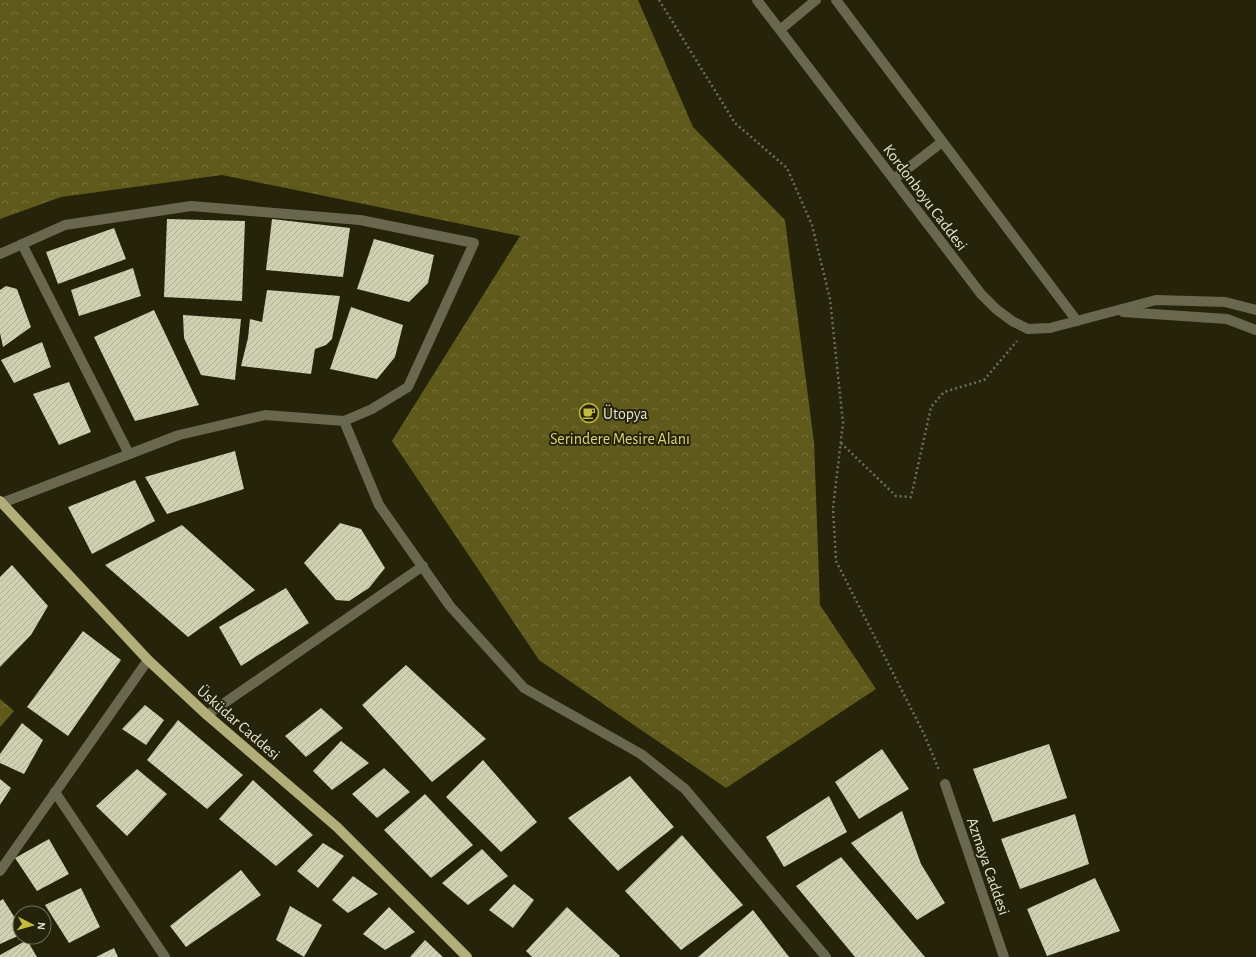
<svg xmlns="http://www.w3.org/2000/svg" width="1256" height="957" font-family="'Alegreya Sans',sans-serif">
	<defs>
		<pattern id="forest-crowns" width="20" height="18" patternUnits="userSpaceOnUse"><rect width="20" height="18" fill="#5f5a1b"/><path d="M2 6a3 3 0 1 1 6 0M12 15a3 3 0 1 1 6 0" fill="none" stroke="#76723b"/></pattern>
		<pattern id="building-hatch" width="6" height="6" patternUnits="userSpaceOnUse"><rect width="6" height="6" fill="#d1d0b1"/><path d="M-1 1l2-2M0 6l6-6M5 7l2-2" fill="none" stroke="#aead95"/></pattern>
	</defs>
	<rect width="100%" height="100%" fill="#25230a"/>
	<g fill="url(#forest-crowns)">
		<polygon points="0,0 638,0 693,127 785,220 814,442 820,605 876,689 726,788 539,660 392,441 520,236 222,175 61,197 0,219"/>
		<polygon points="0,699 14,711 0,727"/>
	</g>
	<g fill="url(#building-hatch)">
		<polygon points="167,219 245,221 242,301 164,297"/>
		<polygon points="272,219 350,228 343,277 266,270"/>
		<polygon points="114,228 126,259 58,284 46,252"/>
		<polygon points="374,239 434,255 428,283 409,302 357,289"/>
		<polygon points="133,268 141,296 79,316 71,290"/>
		<polygon points="6,286 17,289 31,327 3,347 0,333 0,290"/>
		<polygon points="267,290 340,296 332,339 326,345 315,349 311,374 241,366 248,338 250,319 262,322"/>
		<polygon points="351,307 403,325 395,357 377,379 330,369"/>
		<polygon points="154,310 199,405 135,421 94,337"/>
		<polygon points="183,315 241,319 235,380 201,375 184,338"/>
		<polygon points="42,342 51,367 14,383 1,360"/>
		<polygon points="69,382 91,432 59,445 33,394"/>
		<polygon points="235,451 244,489 167,514 145,477"/>
		<polygon points="135,480 155,521 92,554 68,507"/>
		<polygon points="340,523 361,529 385,568 369,588 349,601 336,600 304,563"/>
		<polygon points="182,525 255,590 188,637 105,565"/>
		<polygon points="12,565 48,606 31,635 0,667 0,577"/>
		<polygon points="286,588 309,623 241,666 219,627"/>
		<polygon points="83,631 121,660 68,736 27,707"/>
		<polygon points="406,665 486,739 432,782 362,705"/>
		<polygon points="145,705 164,720 146,745 122,729"/>
		<polygon points="321,708 343,728 306,757 285,736"/>
		<polygon points="178,720 243,775 207,809 147,760"/>
		<polygon points="22,723 43,740 24,774 0,763 0,754"/>
		<polygon points="341,741 369,763 332,790 313,771"/>
		<polygon points="1049,744 1067,798 993,822 973,769"/>
		<polygon points="882,749 909,789 859,819 835,782"/>
		<polygon points="483,760 537,822 501,852 446,797"/>
		<polygon points="384,768 410,792 377,818 352,794"/>
		<polygon points="137,769 167,794 127,836 96,806"/>
		<polygon points="630,776 674,827 618,871 568,818"/>
		<polygon points="0,779 11,788 0,805"/>
		<polygon points="253,780 313,835 276,866 219,819"/>
		<polygon points="425,794 473,845 431,878 384,830"/>
		<polygon points="829,796 847,832 784,867 766,837"/>
		<polygon points="902,811 921,864 945,903 917,920 851,843"/>
		<polygon points="1075,814 1089,864 1020,889 1001,839"/>
		<polygon points="682,835 743,905 681,950 625,891"/>
		<polygon points="49,839 69,874 37,891 15,858"/>
		<polygon points="323,843 344,856 318,888 297,871"/>
		<polygon points="482,849 508,876 468,905 442,883"/>
		<polygon points="841,857 925,957 855,957 796,886"/>
		<polygon points="241,870 261,895 186,947 170,926"/>
		<polygon points="353,876 378,894 348,913 332,900"/>
		<polygon points="1095,878 1120,931 1047,956 1027,909"/>
		<polygon points="514,884 534,900 513,928 489,910"/>
		<polygon points="81,888 100,927 69,943 45,905"/>
		<polygon points="3,899 20,926 20,935 0,944 0,901"/>
		<polygon points="290,906 322,925 304,957 276,940"/>
		<polygon points="389,907 415,932 385,950 363,934"/>
		<polygon points="567,907 620,956 619,957 532,957 526,951"/>
		<polygon points="753,910 789,957 698,957"/>
		<polygon points="27,940 37,957 0,957 0,955"/>
		<polygon points="425,940 443,957 410,957"/>
		<polygon points="114,948 118,957 96,957"/>
	</g>
	<g fill="none" stroke-linecap="round" stroke-linejoin="round">
		<g stroke="#706e59" stroke-width="2.5" stroke-dasharray="2 3" stroke-linecap="butt">
			<polyline points="659,0 735,123 787,168 812,225 830,299 843,423 833,508 836,561 924,734 939,770"/>
			<polyline points="841,443 896,496 911,497 931,407 944,392 984,380 1017,341"/>
		</g>
		<g stroke="#69684f" stroke-width="10">
			<polyline points="757,0 981,294 996,309 1012,321 1028,329 1050,328 1156,300 1225,302 1256,310"/>
			<polyline points="836,0 1077,321"/>
			<polyline points="781,29 816,0"/>
			<polyline points="894,179 942,142"/>
			<polyline points="22,244 129,454"/>
			<polyline points="0,254 65,225 191,206 360,220 474,243 408,387 372,409 344,421"/>
			<polyline points="1123,312 1227,319 1256,330"/>
			<polyline points="2,503 179,435 265,415 344,421 379,505 450,606 524,688 641,754 685,789 826,957"/>
			<polyline points="207,715 423,566"/>
			<polyline points="945,784 1004,957"/>
			<polyline points="55,792 165,957"/>
			<polyline points="0,871 148,660"/>
		</g>
		<polyline stroke="#b1ae7a" stroke-width="10" points="0,501 148,660 207,715 337,827 467,957"/>
	</g>
	<defs>
		<symbol id="cafe-ring" viewBox="-11 -11 22 22"><circle r="9.5" fill="#25230a" stroke="#c5bc3d" stroke-width="1.5"/><path d="M-5.5-4.5H6V0H3Q3 3.5 0 3.5H-2.5Q-5.5 3.5-5.5 0ZM3-3.2v2h1.7v-2ZM-6 4.5H4V6H-6Z" fill="#c5bc3d"/></symbol>
	</defs>
	<g fill-rule="evenodd">
		<use href="#cafe-ring" x="578" y="402" width="22" height="22"/>
	</g>
	<g text-anchor="middle" stroke-width="4" stroke-linejoin="round" paint-order="stroke">
		<g font-size="16" fill="#e5e5d6" stroke="#25230a">
			<text transform="translate(926 197) rotate(53)" y="6">Kordonboyu Caddesi</text>
			<text transform="translate(239 722) rotate(41)" y="6">Üsküdar Caddesi</text>
			<text transform="translate(989 866) rotate(71)" y="6">Azmaya Caddesi</text>
		</g>
		<g font-size="16" fill="#e5e5d6" stroke="#25230a" text-anchor="start">
			<text x="603" y="419">Ütopya</text>
		</g>
		<g font-size="16" fill="#d9d379" stroke="#25230a">
			<text x="620" y="444">Serindere Mesire Alanı</text>
		</g>
	</g>
	<g transform="translate(32 925) rotate(96)"><circle r="19" fill="#25230a" stroke="#72715c"/>
	<path d="M0-3L7 15L0 10L-7 15Z" fill="#c5bc3d"/>
	<text y="-6" font-size="11" font-weight="bold" text-anchor="middle" fill="#e5e5d6">N</text>
	</g>
</svg>
